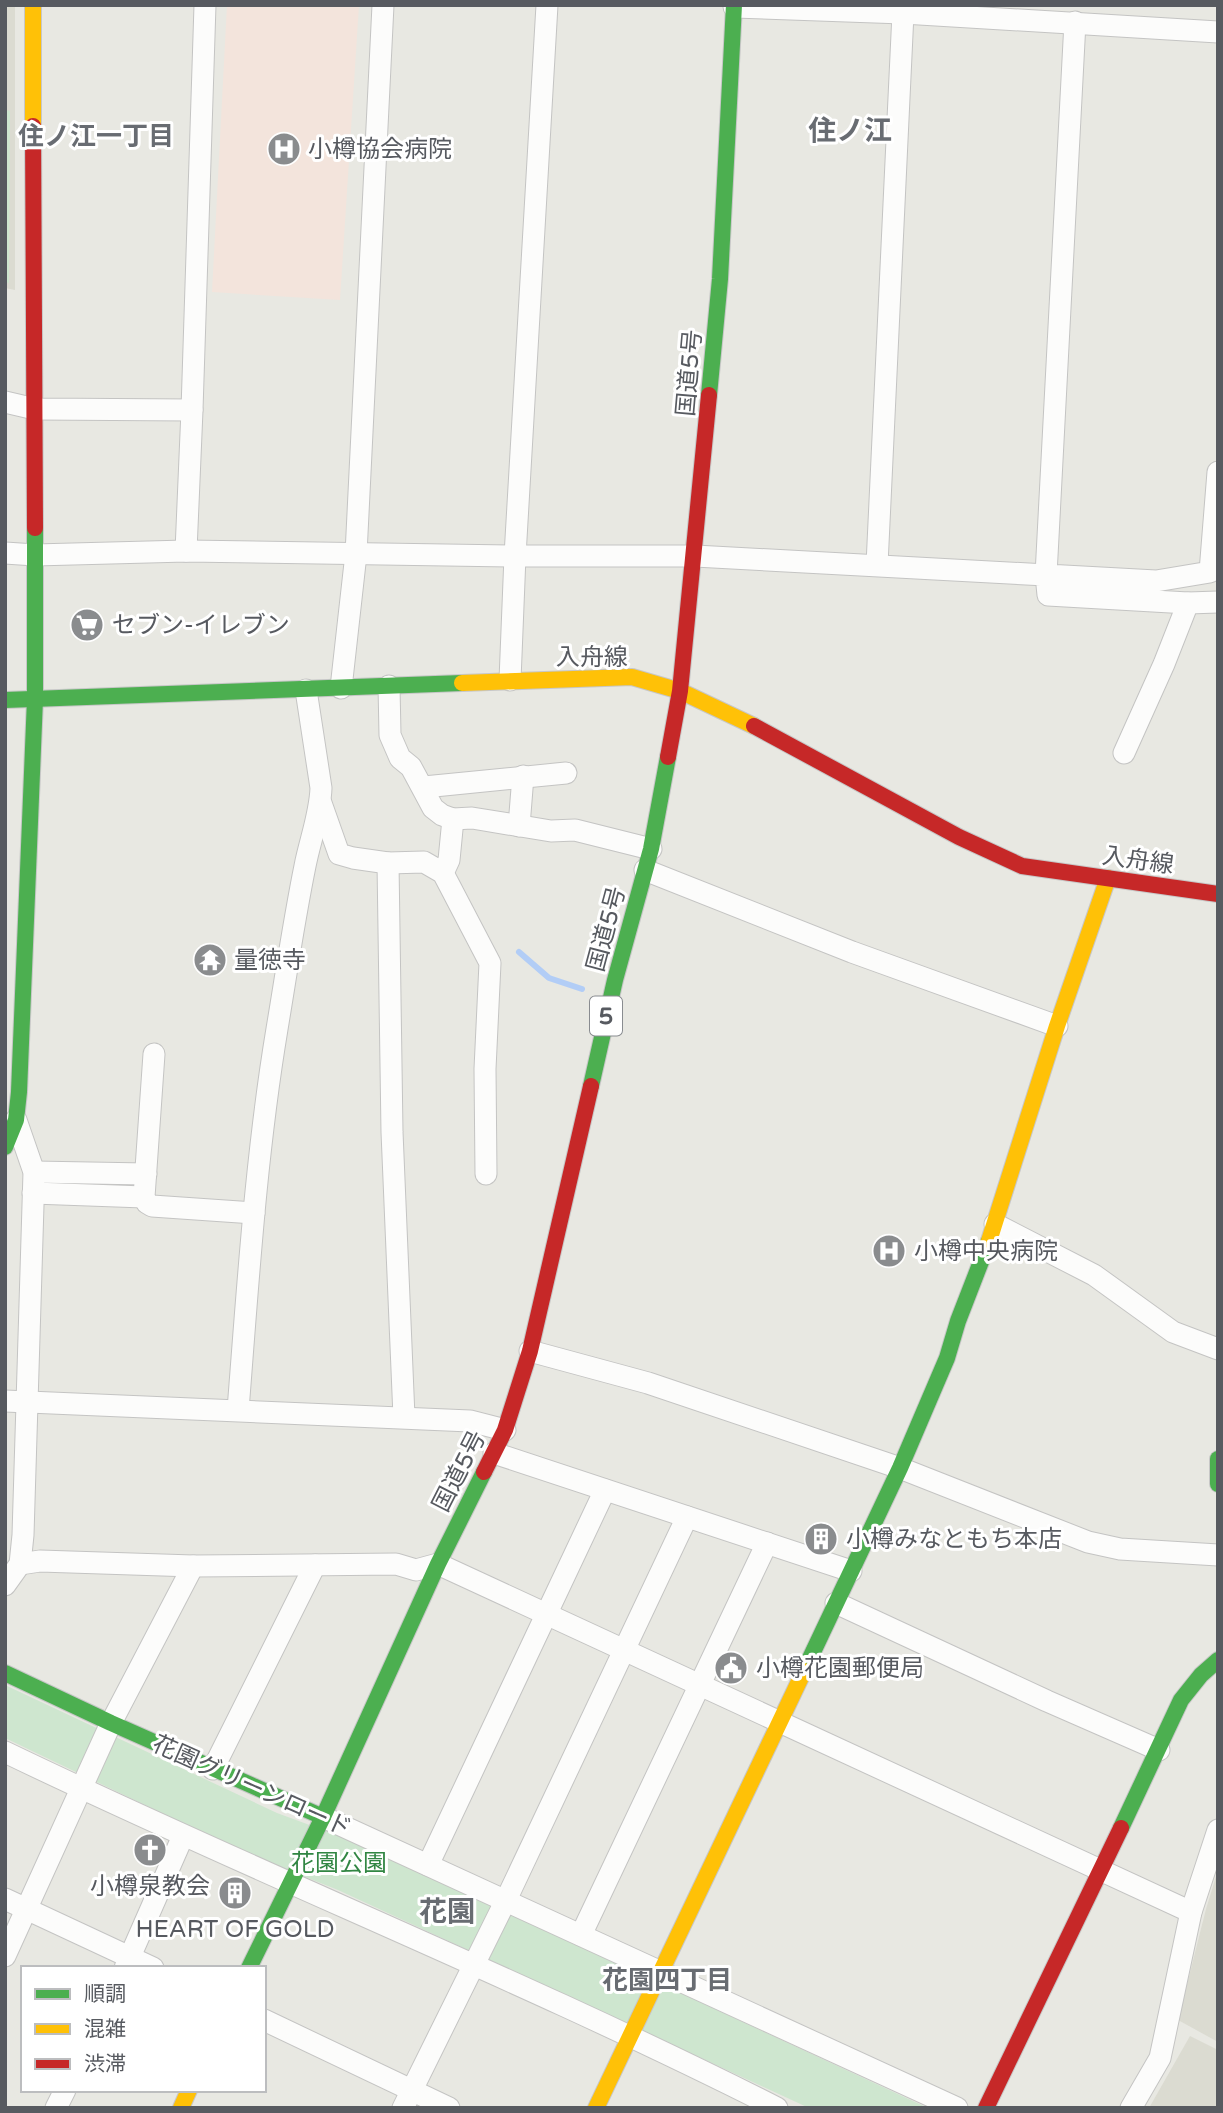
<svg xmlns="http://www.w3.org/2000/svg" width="1223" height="2113" font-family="'Varela Round','Noto Sans JP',sans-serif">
	<rect width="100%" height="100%" fill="#e8e8e2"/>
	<g fill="#dbdbd1">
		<polygon points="5,5 15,5 15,290 5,288"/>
		<polygon points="1218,1870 1218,2042 1178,2020 1206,1909"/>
		<polygon points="1190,2036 1218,2050 1218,2108 1149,2108"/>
	</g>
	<polygon fill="#f3e4dc" points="227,5 359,5 340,300 212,292"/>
	<g fill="#cee6cf">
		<polygon points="5,110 10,111 9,283 5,282"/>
		<polygon points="5,1685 277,1813 353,1841 928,2108 809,2108 338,1890 245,1853 5,1738"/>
	</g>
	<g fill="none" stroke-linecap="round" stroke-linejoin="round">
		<polyline stroke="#b2cdf6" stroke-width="6" points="519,952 549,978 582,989"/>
		<defs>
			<g id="street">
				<polyline points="734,7 903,13 1218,32"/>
				<polyline points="1075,22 1046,575 1156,581 1210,572 1218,472"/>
				<polyline points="5,402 35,409 192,410"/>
				<polyline points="186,551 192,410 205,5"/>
				<polyline points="5,553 35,555 186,551 515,556 695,556 1046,575 1048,595 1188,603 1218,602"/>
				<polyline points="877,565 903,13"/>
				<polyline points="510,680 515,556 547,5"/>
				<polyline points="389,686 390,735 400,758 411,767 433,808 442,815 453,819 472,818 551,831 575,830 651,849"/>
				<polyline points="341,688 356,554 383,5"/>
				<polyline points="1124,753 1164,664 1188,603"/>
				<polyline points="424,787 566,773"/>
				<polyline points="321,803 339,854 353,858 388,863 392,1132 404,1417"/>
				<polyline points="519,826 523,776"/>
				<polyline points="388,863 424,862 443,873 490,963 485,1069 486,1174"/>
				<polyline points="645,870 852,952 1057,1026"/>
				<polyline points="443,873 449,860 453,819"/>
				<polyline points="154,1054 144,1197 147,1203 152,1206 254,1213"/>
				<polyline points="34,1172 146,1174"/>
				<polyline points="33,1193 144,1197"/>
				<polyline points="995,1224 1094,1275 1173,1332 1218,1349"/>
				<polyline points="530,1351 648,1383 900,1468 1088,1542 1120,1549 1218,1555"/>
				<polyline points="5,1401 470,1421 505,1430"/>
				<path d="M238 1410C248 1283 256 1155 277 1029 286 975 294 920 305 866 310 840 320 815 321 788L306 690"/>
				<polyline points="494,1453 851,1571"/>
				<polyline points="20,1564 40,1561 193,1566 396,1564 416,1570 438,1564 1191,1912"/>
				<polyline points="5,1585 20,1564 23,1535 34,1172 16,1120"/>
				<polyline points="836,1603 1047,1701 1159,1750"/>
				<path d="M5 1752C260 1875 524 1980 777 2108"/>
				<polyline points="213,1769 315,1565"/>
				<polyline points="323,1817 957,2108"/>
				<polyline points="428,1865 605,1490"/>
				<polyline points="5,1899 153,1968"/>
				<polyline points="581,1935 767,1543"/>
				<polyline points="5,1956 111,1723 193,1566"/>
				<polyline points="125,1968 183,1836"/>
				<polyline points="264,2020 449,2108"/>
				<polyline points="56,2108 65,2090"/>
				<polyline points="403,2108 506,1900 687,1517"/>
				<polyline points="1131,2108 1160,2058 1191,1912 1218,1830"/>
			</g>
			<g id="fast">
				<polyline points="709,395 720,279 734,5"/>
				<polyline points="5,700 462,683"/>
				<polyline points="591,1086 615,980 651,849 668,757"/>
				<polyline points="5,1147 16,1120 19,1092 35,699 35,528"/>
				<polyline points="1218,1459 1218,1484"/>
				<polyline points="804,1671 900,1468 947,1358 958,1321 989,1241"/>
				<polyline points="5,1673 111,1723 323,1817"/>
				<polyline points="1121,1828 1181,1700 1201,1675 1218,1660"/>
				<polyline points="249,1968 323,1817 438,1564 484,1472"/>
			</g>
			<g id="slow">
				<polyline points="33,5 33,126"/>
				<polyline points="462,683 632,677 680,691 754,726"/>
				<polyline points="989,1241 1057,1026 1108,878"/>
				<polyline points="181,2108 189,2090"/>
				<polyline points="596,2108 804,1671"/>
			</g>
			<g id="jam">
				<polyline points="33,126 35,528"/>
				<polyline points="754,726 959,837 1022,866 1218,894"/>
				<polyline points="668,757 680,691 709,395"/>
				<polyline points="484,1472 505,1430 530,1351 591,1086"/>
				<polyline points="986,2108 1121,1828"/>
			</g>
		</defs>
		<use href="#street" stroke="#c4c4c3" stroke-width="23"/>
		<use href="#fast" stroke="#c7c7c7" stroke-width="18"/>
		<use href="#slow" stroke="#c7c7c7" stroke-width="18"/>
		<use href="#jam" stroke="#c7c7c7" stroke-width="18"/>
		<use href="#street" stroke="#fcfcfb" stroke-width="21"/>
		<use href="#fast" stroke="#4caf50" stroke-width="16"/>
		<use href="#slow" stroke="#ffc107" stroke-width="16"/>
		<use href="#jam" stroke="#c62828" stroke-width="16"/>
	</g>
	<defs>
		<symbol id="hospital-disc" viewBox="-11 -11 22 22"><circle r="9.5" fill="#8a8c8e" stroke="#fff"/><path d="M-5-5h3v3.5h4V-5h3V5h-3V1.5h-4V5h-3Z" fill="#fff"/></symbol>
		<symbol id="supermarket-disc" viewBox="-11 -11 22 22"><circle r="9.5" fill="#8a8c8e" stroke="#fff"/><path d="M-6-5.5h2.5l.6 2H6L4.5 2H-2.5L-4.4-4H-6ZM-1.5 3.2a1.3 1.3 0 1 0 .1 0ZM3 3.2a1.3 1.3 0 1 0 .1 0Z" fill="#fff"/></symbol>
		<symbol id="temple-disc" viewBox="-11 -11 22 22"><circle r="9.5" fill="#8a8c8e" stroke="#fff"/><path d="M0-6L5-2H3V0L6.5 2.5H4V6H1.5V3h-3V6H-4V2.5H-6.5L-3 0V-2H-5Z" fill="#fff"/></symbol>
		<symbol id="building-disc" viewBox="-11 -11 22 22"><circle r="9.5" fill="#8a8c8e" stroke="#fff"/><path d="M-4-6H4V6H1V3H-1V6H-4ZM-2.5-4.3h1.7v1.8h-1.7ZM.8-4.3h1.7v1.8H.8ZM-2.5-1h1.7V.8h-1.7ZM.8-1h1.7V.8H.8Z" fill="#fff"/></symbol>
		<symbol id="civic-disc" viewBox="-11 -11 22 22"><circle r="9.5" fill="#8a8c8e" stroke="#fff"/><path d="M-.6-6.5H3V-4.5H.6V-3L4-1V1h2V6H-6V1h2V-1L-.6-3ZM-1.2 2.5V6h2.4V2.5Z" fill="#fff"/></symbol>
		<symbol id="church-disc" viewBox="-11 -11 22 22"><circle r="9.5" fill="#8a8c8e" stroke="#fff"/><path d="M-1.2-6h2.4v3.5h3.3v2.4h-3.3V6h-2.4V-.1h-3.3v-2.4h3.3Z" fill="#fff"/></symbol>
	</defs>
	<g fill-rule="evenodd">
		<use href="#hospital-disc" x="265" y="130" width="38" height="38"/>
		<use href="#supermarket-disc" x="68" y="606" width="38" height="38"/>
		<use href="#temple-disc" x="191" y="941" width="38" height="38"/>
		<use href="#hospital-disc" x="870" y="1232" width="38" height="38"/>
		<use href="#building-disc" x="802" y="1520" width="38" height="38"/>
		<use href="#civic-disc" x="712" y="1649" width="38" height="38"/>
		<use href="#church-disc" x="131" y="1831" width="38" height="38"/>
		<use href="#building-disc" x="216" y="1874" width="38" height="38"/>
	</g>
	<g text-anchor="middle" stroke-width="6" stroke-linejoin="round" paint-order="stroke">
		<rect fill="#fff" stroke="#898c90" stroke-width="2" x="590" y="996.5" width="32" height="39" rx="5"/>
		<g font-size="23" font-weight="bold" fill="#575a60">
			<text x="606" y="1024">5</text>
		</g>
		<g font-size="24" fill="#575a60" stroke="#fff" text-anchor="start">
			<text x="308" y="157">小樽協会病院</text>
			<text x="112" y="633">セブン-イレブン</text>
			<text x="234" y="968">量徳寺</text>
			<text x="914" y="1259">小樽中央病院</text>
			<text x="846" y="1547">小樽みなともち本店</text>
			<text x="756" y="1676">小樽花園郵便局</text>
			<text x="150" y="1894" text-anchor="middle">小樽泉教会</text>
			<text x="235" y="1937" text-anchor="middle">HEART OF GOLD</text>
		</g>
		<g font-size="24" fill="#575a60" stroke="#fff">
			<text transform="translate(689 373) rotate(-85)" y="8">国道5号</text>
			<text x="592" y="665">入舟線</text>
			<text transform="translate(1138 860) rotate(8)" y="8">入舟線</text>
			<text transform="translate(606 929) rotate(-75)" y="8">国道5号</text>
			<text transform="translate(459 1471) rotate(-63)" y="8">国道5号</text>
			<text transform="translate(252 1786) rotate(24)" y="8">花園グリーンロード</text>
		</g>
		<g font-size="24" fill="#318643" stroke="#fff">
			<text x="339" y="1871">花園公園</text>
		</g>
		<g font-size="26" font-weight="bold" fill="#686c72" stroke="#fff">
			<text x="96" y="145">住ノ江一丁目</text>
			<text x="667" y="1989">花園四丁目</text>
		</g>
		<g font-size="28" font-weight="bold" fill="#686c72" stroke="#fff">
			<text x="850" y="140">住ノ江</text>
			<text x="447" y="1921">花園</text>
		</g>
	</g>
	<rect width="1223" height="2113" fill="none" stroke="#575a60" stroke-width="14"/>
	<rect x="21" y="1966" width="245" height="126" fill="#ffffff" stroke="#bcbdbf" stroke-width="2"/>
	<rect x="35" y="1989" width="35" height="10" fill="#4caf50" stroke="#bcbdbf" stroke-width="2"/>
	<text x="84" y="2001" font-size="21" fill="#575a60">順調</text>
	<rect x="35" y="2024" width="35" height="10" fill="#ffc107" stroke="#bcbdbf" stroke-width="2"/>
	<text x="84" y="2036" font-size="21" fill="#575a60">混雑</text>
	<rect x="35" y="2059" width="35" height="10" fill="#c62828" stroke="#bcbdbf" stroke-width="2"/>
	<text x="84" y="2071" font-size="21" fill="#575a60">渋滞</text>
</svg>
